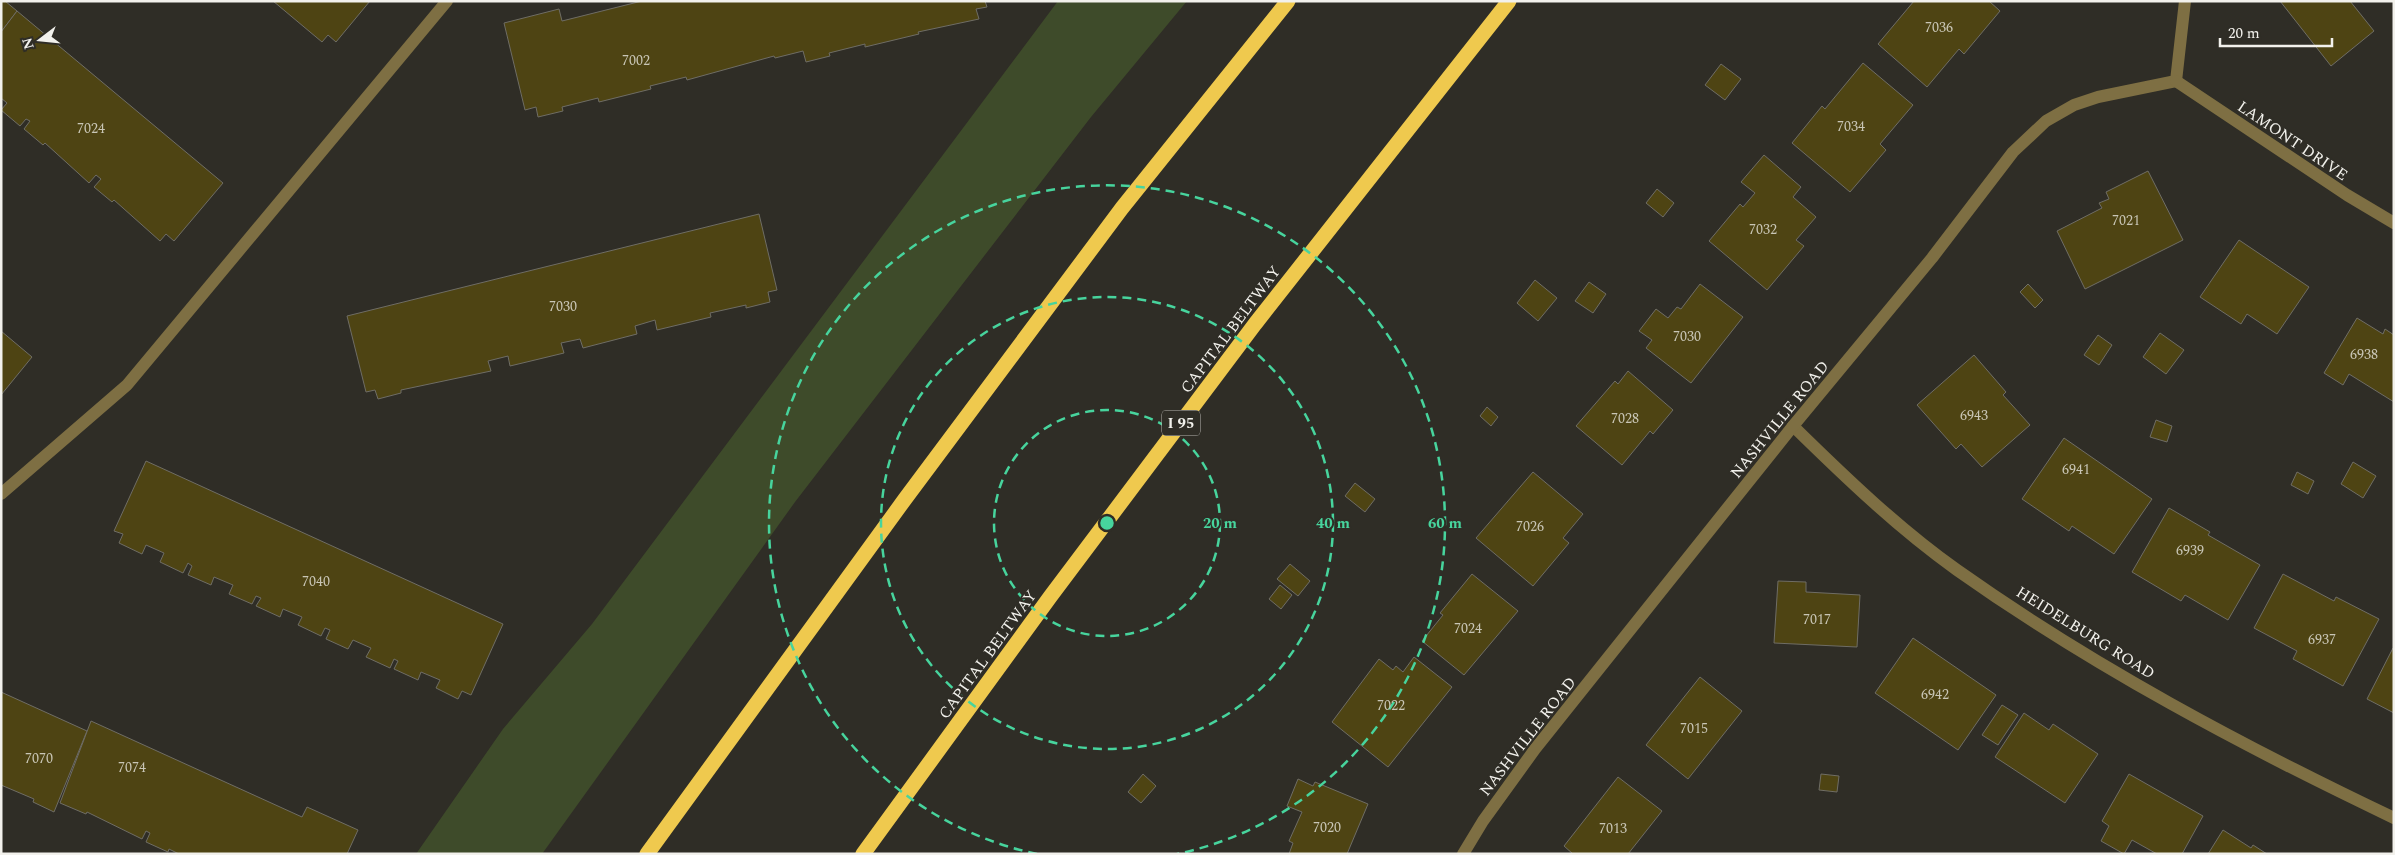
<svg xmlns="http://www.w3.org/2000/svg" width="2395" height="855" font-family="Spectral,serif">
	<rect width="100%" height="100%" fill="#2f2d26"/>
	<polygon fill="#3e4b2a" points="1058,1 1187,1 1091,117 795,502 542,854 416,854 503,729 592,624"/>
	<g fill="#4e4413" stroke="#6f6d65">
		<polygon points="1,1 5,1 17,11 1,32"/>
		<polygon points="273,1 370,1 336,42 328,35 322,42"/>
		<polygon points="642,1 985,1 987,7 976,9 979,19 918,32 919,34 865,47 865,44 829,53 830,56 806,62 803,51 775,58 774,56 687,80 686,77 650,86 651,89 599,102 598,98 562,107 563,111 538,117 536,107 525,110 504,23 559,9 562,21"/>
		<polygon points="1989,1 2000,11 1964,54 1959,49 1927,87 1878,44 1914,1"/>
		<polygon points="2280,1 2350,1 2374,31 2331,66"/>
		<polygon points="17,11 223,183 174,241 166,234 160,241 114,200 112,202 94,187 101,179 96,175 89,183 45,143 43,145 24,129 30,121 26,119 20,126 1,110 7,103 1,98 1,32"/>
		<polygon points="1863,63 1913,105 1880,144 1886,150 1850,192 1792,143 1822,106 1825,109"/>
		<polygon points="1721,64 1741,79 1725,100 1705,85"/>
		<polygon points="1764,155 1801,187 1793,197 1816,217 1796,240 1804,246 1767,290 1709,241 1740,204 1743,207 1755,193 1741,182"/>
		<polygon points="2148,171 2183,240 2085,289 2057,231 2102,208 2099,203 2109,199 2106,192"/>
		<polygon points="1657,189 1674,203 1663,217 1646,203"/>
		<polygon points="759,214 777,290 768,292 770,302 746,308 746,305 710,313 711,317 657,330 655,320 635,326 637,334 583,348 580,339 561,343 564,353 510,366 508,356 488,361 491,371 401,390 401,393 378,399 375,390 366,392 347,316"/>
		<polygon points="2239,240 2309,287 2277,334 2247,314 2241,324 2200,297"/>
		<polygon points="1535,280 1557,298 1538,321 1517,303"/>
		<polygon points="1589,282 1606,294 1593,313 1575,301"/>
		<polygon points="1700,284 1743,317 1691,383 1646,348 1652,340 1639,331 1656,309 1668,318 1677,307 1681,309"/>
		<polygon points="2028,284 2043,300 2035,308 2020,292"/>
		<polygon points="2357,318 2383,334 2385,329 2394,335 2394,402 2349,374 2343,385 2324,373"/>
		<polygon points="1,331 32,357 1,395"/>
		<polygon points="2160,333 2184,350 2166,374 2143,357"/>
		<polygon points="2098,335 2112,345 2099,365 2084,355"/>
		<polygon points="1974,355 2006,392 2003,395 2030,425 1982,467 1961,444 1956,449 1917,405"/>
		<polygon points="1628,371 1673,410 1653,434 1650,431 1622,465 1576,426 1615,381 1618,384"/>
		<polygon points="1487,407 1498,417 1491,426 1480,416"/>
		<polygon points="2156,420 2172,426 2167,442 2150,437"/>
		<polygon points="2064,438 2152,499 2114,554 2072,526 2069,531 2022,499"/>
		<polygon points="146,461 503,624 471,695 462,691 458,699 436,688 440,680 421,672 418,680 394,669 398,661 394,659 390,668 366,657 371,648 353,640 348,649 326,639 330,630 325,628 321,636 298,625 302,617 283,609 280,617 256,606 261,598 256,596 252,604 229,594 233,585 214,577 211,585 188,575 192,566 188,563 183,573 160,562 164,553 146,545 142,554 119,543 123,534 114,531"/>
		<polygon points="2353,462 2376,476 2363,498 2341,484"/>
		<polygon points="1533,472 1583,514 1563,538 1569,543 1533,586 1476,538"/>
		<polygon points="2297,472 2314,481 2308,494 2291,485"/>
		<polygon points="1355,483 1375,499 1365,512 1345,496"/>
		<polygon points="2169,508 2210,532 2208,535 2260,565 2228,620 2185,595 2181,601 2132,572"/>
		<polygon points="1290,564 1310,581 1298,596 1277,579"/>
		<polygon points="1472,574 1518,611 1464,675 1422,641 1443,615 1440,613"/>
		<polygon points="2283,574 2334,601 2336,597 2379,619 2343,686 2293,659 2297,651 2254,628"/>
		<polygon points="1778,581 1806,582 1806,592 1860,595 1857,647 1774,643"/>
		<polygon points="1280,585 1292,595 1281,609 1269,599"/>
		<polygon points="1913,638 1996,695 1958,750 1875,693"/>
		<polygon points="2393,648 2394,649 2394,713 2367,699"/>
		<polygon points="1414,657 1452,687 1388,767 1332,722 1379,659 1393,670 1396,666 1403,672"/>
		<polygon points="1700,677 1742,711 1688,779 1646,745"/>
		<polygon points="1,692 87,731 54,812 33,802 34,799 1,785"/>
		<polygon points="2002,705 2018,715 1998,745 1982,735"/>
		<polygon points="2024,713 2049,730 2053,724 2098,754 2065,803 1995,757"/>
		<polygon points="91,721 302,817 307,807 358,830 347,854 179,854 169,849 168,852 146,842 150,833 146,831 142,839 87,812 86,814 60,803"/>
		<polygon points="1143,774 1156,786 1141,803 1128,792"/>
		<polygon points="1821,774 1839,776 1837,792 1819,790"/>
		<polygon points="2129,774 2203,816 2182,854 2157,854 2132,840 2124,854 2101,841 2109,826 2102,821"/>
		<polygon points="1618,777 1662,811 1628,854 1573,854 1564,846"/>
		<polygon points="1298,779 1313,786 1315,782 1368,804 1347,854 1289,854 1293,843 1289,841 1302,812 1287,806"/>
		<polygon points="2223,830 2251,848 2253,845 2267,854 2208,854"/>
	</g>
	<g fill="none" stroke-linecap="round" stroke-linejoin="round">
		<polyline stroke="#7e6f43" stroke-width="12" points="1,494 127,385 447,1"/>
		<g stroke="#7e6f43" stroke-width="12">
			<path d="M1793 426C1845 477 1898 528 1957 570 2094 667 2243 746 2394 818"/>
			<polyline points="1463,854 1483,821 1535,749 1793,426 1932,258 2013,152 2046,121 2074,105 2098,97 2176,81 2185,1"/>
		</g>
		<polyline stroke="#7e6f43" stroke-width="12" points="2176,81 2347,195 2394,223"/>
		<g stroke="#efc94e" stroke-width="15">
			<polyline points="647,854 905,499 1122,208 1288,1"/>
			<polyline points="863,854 1050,597 1255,324 1509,1"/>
		</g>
	</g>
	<g fill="none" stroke="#47d49d" stroke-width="2.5" stroke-dasharray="9 6">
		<circle cx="1107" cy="523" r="113"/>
		<circle cx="1107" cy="523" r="226"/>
		<path d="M1037 854A338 338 0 1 1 1177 854"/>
	</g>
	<g text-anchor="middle" stroke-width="4" stroke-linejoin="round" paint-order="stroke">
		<g font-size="14" fill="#c9c6b6">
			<text x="1939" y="32">7036</text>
			<text x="636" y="65">7002</text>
			<text x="1851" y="131">7034</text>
			<text x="91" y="133">7024</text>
			<text x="2126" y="225">7021</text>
			<text x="1763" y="234">7032</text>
			<text x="563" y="311">7030</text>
			<text x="1687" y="341">7030</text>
			<text x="2364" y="359">6938</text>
			<text x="1974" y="420">6943</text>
			<text x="1625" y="423">7028</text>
			<text x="2076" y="474">6941</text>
			<text x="1530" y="531">7026</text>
			<text x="2190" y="555">6939</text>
			<text x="316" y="586">7040</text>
			<text x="1817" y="624">7017</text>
			<text x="1468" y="633">7024</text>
			<text x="2322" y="644">6937</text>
			<text x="1935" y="699">6942</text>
			<text x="1391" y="710">7022</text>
			<text x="1694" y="733">7015</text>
			<text x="39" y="763">7070</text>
			<text x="132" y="772">7074</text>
			<text x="1327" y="832">7020</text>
			<text x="1613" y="833">7013</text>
		</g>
		<rect fill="#2f2d26" stroke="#b8b6b1" stroke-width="1" x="1162" y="410.5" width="38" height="25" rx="4"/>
		<g font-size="15" font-weight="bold" fill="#f2f1ec">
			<text x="1181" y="428">I 95</text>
		</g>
		<g font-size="16" fill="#f2f1ec" stroke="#2f2d26">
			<text transform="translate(2293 140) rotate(34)" y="6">LAMONT DRIVE</text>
			<text transform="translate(1230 329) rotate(-53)" y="6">CAPITAL BELTWAY</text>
			<text transform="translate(1779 419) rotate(-51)" y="6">NASHVILLE ROAD</text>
			<text transform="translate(2086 632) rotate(32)" y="6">HEIDELBURG ROAD</text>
			<text transform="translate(987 654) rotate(-54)" y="6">CAPITAL BELTWAY</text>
			<text transform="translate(1527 736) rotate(-52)" y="6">NASHVILLE ROAD</text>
		</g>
	</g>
	<circle cx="1107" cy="523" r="8" fill="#47d49d" stroke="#2f2d26" stroke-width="2.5"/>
	<g font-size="15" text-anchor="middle" font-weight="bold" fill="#47d49d" stroke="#2f2d26" stroke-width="4" stroke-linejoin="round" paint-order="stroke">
		<text x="1220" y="528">20 m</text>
		<text x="1333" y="528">40 m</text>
		<text x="1445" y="528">60 m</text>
	</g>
	<rect width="2395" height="855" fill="none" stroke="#f2f1ec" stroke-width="5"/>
	<g transform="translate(40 40) rotate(254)" stroke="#2f2d26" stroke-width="4" paint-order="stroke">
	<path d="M0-4L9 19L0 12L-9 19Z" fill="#f2f1ec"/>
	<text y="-8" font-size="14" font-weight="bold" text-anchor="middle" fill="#f2f1ec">N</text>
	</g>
	<path d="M2220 38v8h112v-8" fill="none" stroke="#f2f1ec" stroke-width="2.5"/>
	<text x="2228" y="38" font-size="15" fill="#f2f1ec" stroke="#2f2d26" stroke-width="4" paint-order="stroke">20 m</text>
</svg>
